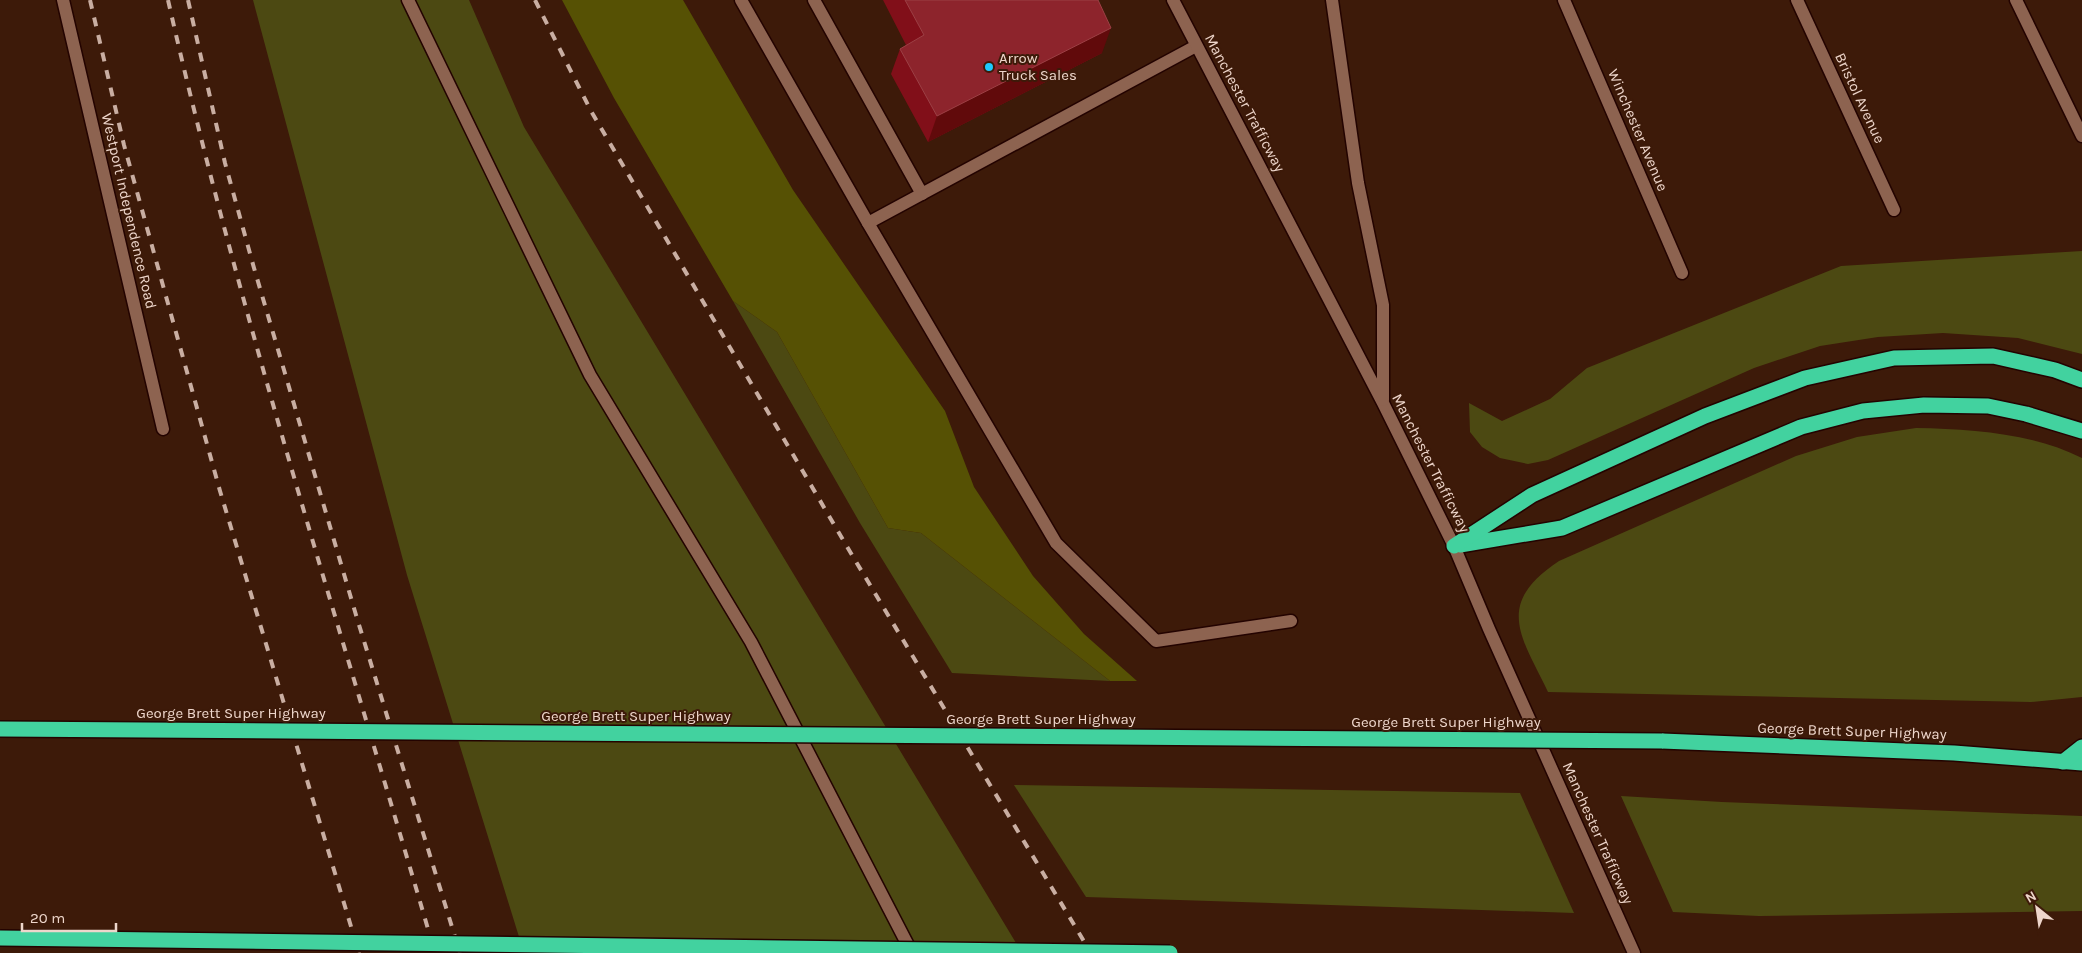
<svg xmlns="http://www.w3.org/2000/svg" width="2082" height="953" font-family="Karla,sans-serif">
	<rect width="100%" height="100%" fill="#3d1a09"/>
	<g fill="#4c4912">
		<polygon points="253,0 469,0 524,127 1022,953 524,953 407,575"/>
		<polygon points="2082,251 2082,354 2018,338 1943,333 1878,337 1820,346 1754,368 1548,460 1528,464 1500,458 1482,447 1470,432 1469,403 1502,421 1550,399 1587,368 1841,266"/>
		<polygon points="733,301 777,332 888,528 921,533 1110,681 952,673 860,523"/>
		<path d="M1916 428C1972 429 2031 433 2082 458V697L2031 702 1548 692C1521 636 1494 604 1559 561L1796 456 1857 437Z"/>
		<polygon points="1014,785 1520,793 1574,913 1086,897"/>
		<polygon points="1621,796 1722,802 2082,816 2082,911 1759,916 1673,912"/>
	</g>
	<polygon fill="#565104" points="562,0 683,0 793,190 945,411 974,487 1033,576 1084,634 1137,681 1110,681 921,533 888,528 777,332 733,301 614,98"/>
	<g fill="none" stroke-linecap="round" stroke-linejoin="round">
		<defs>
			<g id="lane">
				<polyline points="408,0 590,375 751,642 912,953"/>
				<polyline points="741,0 868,223 1056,543 1156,641 1291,621"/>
				<polyline points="814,0 922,194"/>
				<polyline points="868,223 1196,46"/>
			</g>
			<g id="street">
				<polyline points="63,0 163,429"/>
				<polyline points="1564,0 1682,273"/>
				<polyline points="1797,0 1894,210"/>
				<polyline points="2016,0 2082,136"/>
			</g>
			<g id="secondary">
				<polyline points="1173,0 1383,403 1454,546 1489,629 1634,953"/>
				<polyline points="1332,0 1358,183 1383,305 1383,400"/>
			</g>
			<g id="highway">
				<polyline points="1460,545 1562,528 1801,427 1863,411 1924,405 1988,406 2026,414 2082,431"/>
				<polyline points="1454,546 1532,495 1705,416 1805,378 1894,358 1993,356 2055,370 2082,380"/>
				<polyline points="1662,741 1954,753 2082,763"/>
				<polyline points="2063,762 2082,747"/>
			</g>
		</defs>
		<use href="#lane" stroke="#230300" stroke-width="15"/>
		<use href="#street" stroke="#230300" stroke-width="15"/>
		<use href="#secondary" stroke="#230300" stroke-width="15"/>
		<use href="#highway" stroke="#230300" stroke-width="18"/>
		<use href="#lane" stroke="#8d6350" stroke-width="12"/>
		<use href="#street" stroke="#8d6350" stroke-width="12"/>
		<use href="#secondary" stroke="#8d6350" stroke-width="12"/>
		<use href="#highway" stroke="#42d29f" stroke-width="15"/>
		<g stroke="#c9aea2" stroke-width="4" stroke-dasharray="9 9" stroke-linecap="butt">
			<polyline points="90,0 124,145 220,491 359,953"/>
			<path d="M168 0C241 322 343 636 435 953"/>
			<polyline points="188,0 225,163 254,268 356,615 460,953"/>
			<polyline points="535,0 591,111 852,555 1091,953"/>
		</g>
		<defs>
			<g id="highway-bridge">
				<polyline points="0,729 1662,741"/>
				<polyline points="0,938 1170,953"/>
			</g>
		</defs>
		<use href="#highway-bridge" stroke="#230300" stroke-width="18" stroke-linecap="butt"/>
		<use href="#highway-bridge" stroke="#42d29f" stroke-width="15"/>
	</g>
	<polygon fill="#810f19" points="883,0 1098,0 1102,53 928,142 891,74 900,49 906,45"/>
	<polygon fill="#610a0b" points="1111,28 1102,53 928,142 937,116"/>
	<polygon fill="#8d242c" stroke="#9c4045" points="905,0 1098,0 1111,28 937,116 900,49 924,35"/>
	<circle fill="#1ec9fd" stroke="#3d1a09" stroke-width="2" cx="989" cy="67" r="5"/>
	<g text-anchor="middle" stroke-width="4" stroke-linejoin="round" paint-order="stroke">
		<g font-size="15" fill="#eed6cb" stroke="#3d1a09" text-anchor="start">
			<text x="999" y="63">Arrow<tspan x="999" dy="17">Truck Sales</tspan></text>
		</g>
		<g font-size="15" fill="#eed6cb" stroke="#3d1a09">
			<text transform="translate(1860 98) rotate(65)" y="5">Bristol Avenue</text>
			<text transform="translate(1245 103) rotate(62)" y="5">Manchester Trafficway</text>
			<text transform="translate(1638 130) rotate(67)" y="5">Winchester Avenue</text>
			<text transform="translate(129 211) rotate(77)" y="5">Westport Independence Road</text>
			<text transform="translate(1431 463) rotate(63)" y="5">Manchester Trafficway</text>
			<text x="231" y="718">George Brett Super Highway</text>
			<text x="636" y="721">George Brett Super Highway</text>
			<text x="1041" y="724">George Brett Super Highway</text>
			<text x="1446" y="727">George Brett Super Highway</text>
			<text transform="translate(1852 731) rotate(2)" y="5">George Brett Super Highway</text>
			<text transform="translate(1598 833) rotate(66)" y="5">Manchester Trafficway</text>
		</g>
	</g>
	<g transform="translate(2037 908) rotate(330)" stroke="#3d1a09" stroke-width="4" paint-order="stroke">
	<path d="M0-4L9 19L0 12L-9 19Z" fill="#eed6cb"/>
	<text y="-8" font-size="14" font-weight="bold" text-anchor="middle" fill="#eed6cb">N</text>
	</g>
	<path d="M22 923v8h94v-8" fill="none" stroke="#eed6cb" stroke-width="2.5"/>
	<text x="30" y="923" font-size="15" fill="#eed6cb" stroke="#3d1a09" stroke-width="4" paint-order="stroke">20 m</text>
</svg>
